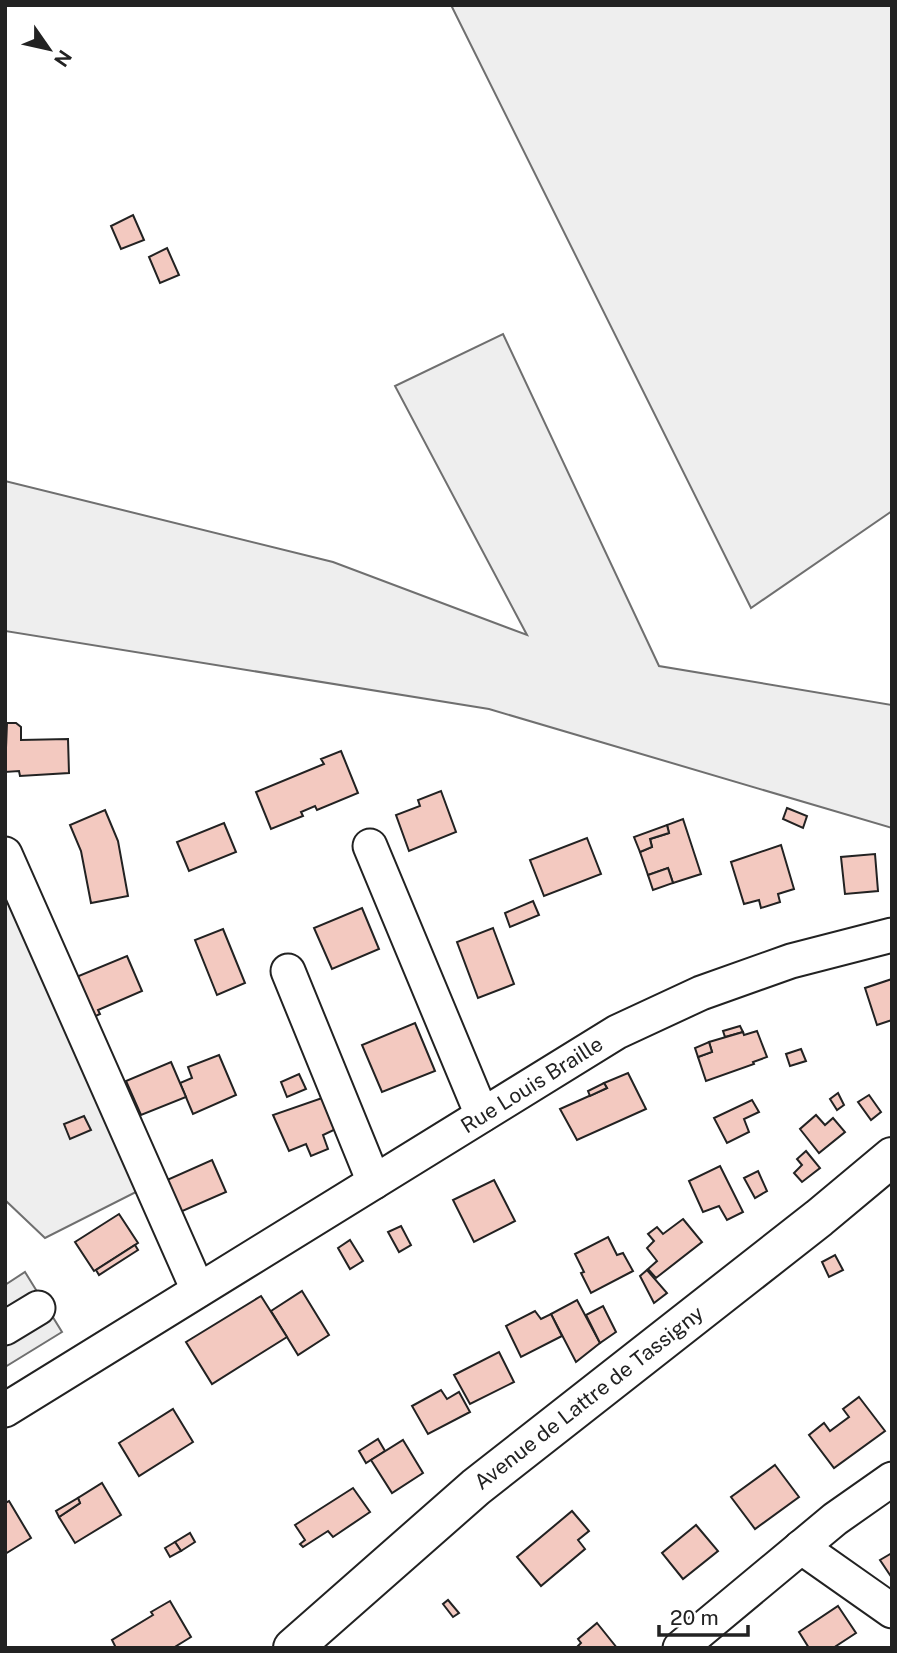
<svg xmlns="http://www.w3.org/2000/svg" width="897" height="1653" font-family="'Public Sans',sans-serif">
	<rect width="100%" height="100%" fill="#fff"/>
	<g fill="#eee" stroke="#6f6f6f" stroke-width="2">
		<polygon points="451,5 892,5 892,511 751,608"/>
		<polygon points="503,334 659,666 892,705 892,828 489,709 5,631 5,481 333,562 527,635 395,386"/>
		<polygon points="5,893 33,936 136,1192 45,1238 5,1200"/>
	</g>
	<polygon fill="#ededed" stroke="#6f6f6f" stroke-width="2" points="25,1272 62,1332 5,1367 5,1285"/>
	<g fill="#f3c9c0" stroke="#222" stroke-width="2">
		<polygon points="133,215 144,240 121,249 111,226"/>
		<polygon points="167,248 179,275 160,283 149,257"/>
		<polygon points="7,723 16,723 21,727 21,740 68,739 69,773 20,776 19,771 5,772"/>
		<polygon points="341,751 358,793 317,810 315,806 301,812 303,816 271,829 256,792 324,764 321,759"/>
		<polygon points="441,791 456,832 409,851 396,815 420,806 418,800"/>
		<polygon points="787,808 807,816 803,828 783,819"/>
		<polygon points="105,810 118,841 128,896 91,903 81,851 70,825"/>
		<polygon points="683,819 701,874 673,883 668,868 648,875 640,852 652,847 650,839 669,833 667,825"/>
		<polygon points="224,823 236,852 189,871 177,842"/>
		<polygon points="667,825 669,833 650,839 652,847 640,852 634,837"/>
		<polygon points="587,838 601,874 544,896 530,860"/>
		<polygon points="781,845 794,889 778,894 780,902 761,908 759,900 744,904 731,862"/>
		<polygon points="875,854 878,891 845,894 841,857"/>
		<polygon points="668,868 673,883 653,890 648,875"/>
		<polygon points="533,901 539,915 510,927 505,913"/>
		<polygon points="362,908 379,949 332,969 314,928"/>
		<polygon points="493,928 514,984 478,998 457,942"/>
		<polygon points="223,929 245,983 217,995 195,940"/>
		<polygon points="127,956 142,991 98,1010 100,1014 87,1020 69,980"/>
		<polygon points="892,979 892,1020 877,1025 865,988"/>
		<polygon points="415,1023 435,1071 382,1092 362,1045"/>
		<polygon points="740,1026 743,1032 725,1037 723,1031"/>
		<polygon points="757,1031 767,1057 753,1062 754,1064 706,1081 698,1057 712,1052 709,1042 743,1032 744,1035"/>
		<polygon points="709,1042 712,1052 698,1057 695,1048"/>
		<polygon points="801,1049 806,1061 790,1066 786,1054"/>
		<polygon points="219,1055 236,1095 193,1114 180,1083 192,1078 188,1067"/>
		<polygon points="171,1062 186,1097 141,1115 126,1081"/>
		<polygon points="628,1073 646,1109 577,1140 560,1109 607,1088 604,1083"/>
		<polygon points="299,1074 306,1089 287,1097 281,1082"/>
		<polygon points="604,1083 607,1088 590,1096 588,1091"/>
		<polygon points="838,1093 844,1105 837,1110 830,1099"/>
		<polygon points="869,1095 881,1112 871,1120 858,1102"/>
		<polygon points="325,1097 338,1128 323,1135 328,1149 311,1156 306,1144 289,1151 273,1115"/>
		<polygon points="752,1100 759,1112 744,1119 749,1132 727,1143 714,1118"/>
		<polygon points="816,1115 825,1125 833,1118 845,1132 819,1153 800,1129"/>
		<polygon points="84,1116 91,1130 70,1139 64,1124"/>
		<polygon points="806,1151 820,1168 802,1182 794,1173 802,1165 797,1159"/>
		<polygon points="212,1160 226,1192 171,1216 158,1184"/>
		<polygon points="720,1166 743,1212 727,1220 719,1206 703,1212 689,1181"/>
		<polygon points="758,1171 767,1191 755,1198 744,1178"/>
		<polygon points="494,1180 515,1221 474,1242 453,1200"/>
		<polygon points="119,1214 138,1243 94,1271 75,1242"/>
		<polygon points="683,1219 702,1242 656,1278 648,1269 657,1261 647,1248 654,1241 648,1234 657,1227 663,1234"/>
		<polygon points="401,1226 411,1245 399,1252 388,1232"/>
		<polygon points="608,1237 617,1255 623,1253 633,1271 591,1293 581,1273 584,1272 575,1254"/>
		<polygon points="350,1240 363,1261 350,1269 338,1248"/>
		<polygon points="135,1245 138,1250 99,1275 96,1270"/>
		<polygon points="835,1255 843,1270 829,1277 822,1262"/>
		<polygon points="647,1270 667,1293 654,1303 640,1276"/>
		<polygon points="302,1291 329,1335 298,1355 271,1311"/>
		<polygon points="261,1296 287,1337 212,1384 186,1342"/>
		<polygon points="577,1300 600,1343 576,1362 551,1314"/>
		<polygon points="603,1306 616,1332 600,1343 586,1315"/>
		<polygon points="535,1311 541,1319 551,1314 562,1336 521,1357 506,1326"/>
		<polygon points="499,1352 514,1382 470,1404 454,1375"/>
		<polygon points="441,1390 447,1399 459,1392 470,1412 428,1434 412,1406"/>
		<polygon points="859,1397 885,1431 834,1468 809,1435 824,1423 830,1431 849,1417 843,1409"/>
		<polygon points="173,1409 193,1442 139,1476 119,1443"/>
		<polygon points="378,1439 385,1451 366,1463 359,1451"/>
		<polygon points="403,1440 423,1473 392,1493 371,1460"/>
		<polygon points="775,1465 799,1497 755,1529 731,1497"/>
		<polygon points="102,1483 121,1515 75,1543 59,1517 80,1503 78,1498"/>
		<polygon points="353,1488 370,1512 333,1537 328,1531 303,1547 300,1544 305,1540 295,1525"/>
		<polygon points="78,1498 80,1503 59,1517 56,1511"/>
		<polygon points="9,1501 31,1538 5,1554 5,1503"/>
		<polygon points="572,1511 589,1531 578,1540 585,1549 541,1586 517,1557"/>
		<polygon points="696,1525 718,1551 683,1579 662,1553"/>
		<polygon points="190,1533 195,1542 181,1551 175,1542"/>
		<polygon points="175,1542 181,1551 170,1557 165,1548"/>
		<polygon points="892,1553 892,1578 880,1560"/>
		<polygon points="448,1600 459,1613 453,1617 443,1604"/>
		<polygon points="170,1601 191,1637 173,1648 116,1648 112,1640 153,1615 151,1612"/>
		<polygon points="838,1606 856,1633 833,1648 809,1648 799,1632"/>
		<polygon points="597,1623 617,1648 576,1648 581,1643 578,1639"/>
	</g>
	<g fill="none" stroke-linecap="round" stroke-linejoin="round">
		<defs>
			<g id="minor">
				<polyline points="370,846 482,1115"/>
				<polyline points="5,854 198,1290"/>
				<polyline points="288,971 374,1182"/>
				<polyline points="5,1328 38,1308"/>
				<polyline points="5,1410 617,1032 701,993 791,961 892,935"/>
				<polyline points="801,1547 892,1611"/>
				<polyline points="680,1648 835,1519 892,1479"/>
			</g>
			<polyline id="major" points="293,1648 476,1487 819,1218 892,1157"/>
		</defs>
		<use href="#minor" stroke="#222" stroke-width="37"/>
		<use href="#major" stroke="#222" stroke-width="42"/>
		<use href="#minor" stroke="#fff" stroke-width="33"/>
		<use href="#major" stroke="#fff" stroke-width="38"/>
	</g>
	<g text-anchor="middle" stroke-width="5" stroke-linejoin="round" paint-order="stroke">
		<g font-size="21" fill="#222" stroke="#fff">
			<text transform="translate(532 1085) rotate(-32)" y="7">Rue Louis Braille</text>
			<text transform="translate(589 1398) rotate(-38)" y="7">Avenue de Lattre de Tassigny</text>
		</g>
	</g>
	<rect width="897" height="1653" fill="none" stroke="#222222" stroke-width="14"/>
	<g transform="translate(49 49) rotate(124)" stroke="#ffffff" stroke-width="5" paint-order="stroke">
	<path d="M0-5L12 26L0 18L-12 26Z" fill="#222222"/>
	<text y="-10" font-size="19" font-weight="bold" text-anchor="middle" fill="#222222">N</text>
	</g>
	<path d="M659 1625v10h89v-10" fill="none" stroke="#222222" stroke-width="3.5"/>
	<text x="670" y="1625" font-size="21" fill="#222222" stroke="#ffffff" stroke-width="5" paint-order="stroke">20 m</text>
</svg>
